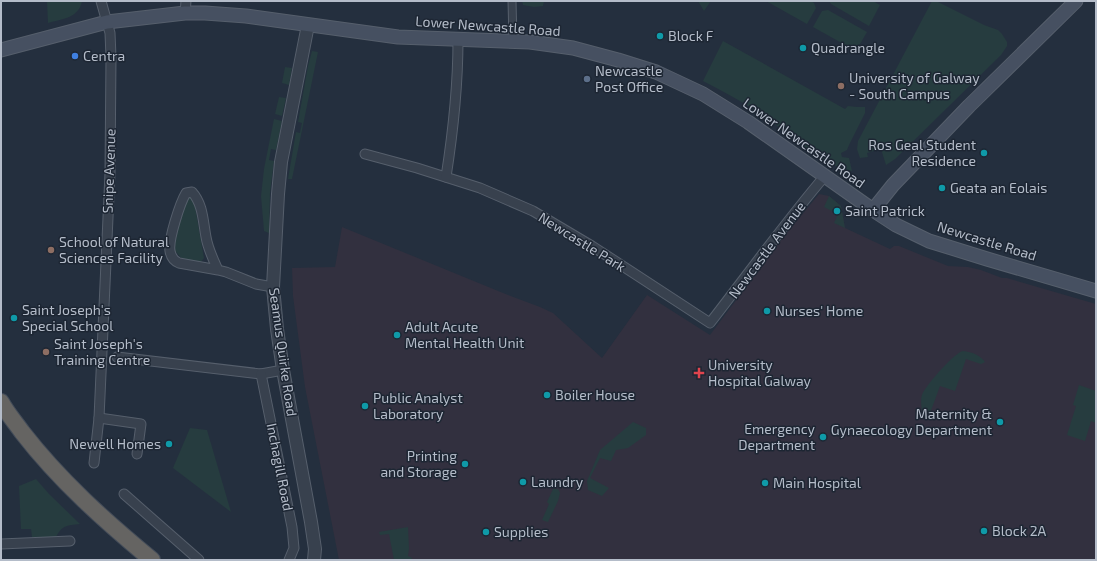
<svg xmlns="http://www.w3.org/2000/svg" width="1097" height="561" font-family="'Exo 2',sans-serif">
	<rect width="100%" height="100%" fill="#242f3e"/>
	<polygon fill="#32303f" points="819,194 829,196 841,206 845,228 890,249 894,246 899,246 948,266 968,267 981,270 1002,278 1007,278 1096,304 1096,560 339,560 305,387 293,296 292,268 335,267 342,227 503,293 540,307 553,313 602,358 647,295 710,335 781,240"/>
	<g fill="#263c3f">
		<path d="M47 1H82C79 18 62 19 48 23Z"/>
		<polygon points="522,1 544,1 543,6 534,7 523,5"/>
		<polygon points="698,1 711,1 704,11"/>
		<polygon points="766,1 811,1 814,3 816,8 807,24"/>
		<polygon points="829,1 873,1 880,5 869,26 831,4"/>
		<polygon points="932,1 936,1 984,25 998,30 1002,34 1007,42 1007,46 1001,55 895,159 886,165 881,149 867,153 868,157 860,158 857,149 858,141"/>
		<polygon points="828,10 867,32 856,51 813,27 822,11"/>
		<path d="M723 41 845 109 848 106 857 107H865V113L849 145 847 150 841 153 842 157 849 158 852 171C822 166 789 134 764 116 745 103 724 92 703 81Z"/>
		<polygon points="312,51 318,52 292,179 288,179 296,132 300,133 302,123 298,122 308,66"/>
		<polygon points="285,67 292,68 289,85 282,83"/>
		<polygon points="279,97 286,98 282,116 275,114"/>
		<polygon points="274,119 282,121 276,150 271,149 269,160 274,161 270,193 269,233 264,231 261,196 264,169"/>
		<polygon points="193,195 204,258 200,263 182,259 172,247 185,196"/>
		<polygon points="829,196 841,206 845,228 834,223 838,214 824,207"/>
		<path d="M963 351C972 352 980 355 985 362L981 364 966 359 955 391 940 386 929 416 922 414C922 408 920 400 922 395 925 386 955 352 963 351Z"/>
		<polygon points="1079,385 1096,391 1096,423 1091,421 1085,441 1067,435 1076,406 1073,405"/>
		<polygon points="633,422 646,428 646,435 628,448 616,450 611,461 600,458 590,478 609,488 602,496 588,490 587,481 600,450"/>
		<polygon points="190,428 207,430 231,512 173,468"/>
		<path d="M36 479 49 494 80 524C67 526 63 524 56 537H32L31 529H21L19 486Z"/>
		<polygon points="553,489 558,489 560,493 558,501 548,522 542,520 549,504 547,502"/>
		<polygon points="408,527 409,549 408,556 412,558 411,560 394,560 389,534 380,535 379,532"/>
	</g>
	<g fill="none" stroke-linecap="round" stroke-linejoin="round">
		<defs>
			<polyline id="pedestrian" points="512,1 513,41"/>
			<g id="minor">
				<polyline points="185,13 186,1"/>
				<path d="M365 154 417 168 480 188 533 211 592 246 710 323C748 274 784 224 824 177"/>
				<path d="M446 177C453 132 458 86 458 40"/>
				<path d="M218 270 179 263C174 261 171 257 170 251 168 240 180 203 186 193L192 192C203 204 203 221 206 237 208 249 213 259 218 270L226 272 256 284 273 287"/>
				<polyline points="117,357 261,374 283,370"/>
				<polyline points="261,374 292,527 294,548 289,560"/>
				<polyline points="99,418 141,424 137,454"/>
				<polyline points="94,463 99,418 110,173 111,57 110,33 101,1"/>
				<polyline points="124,494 199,560"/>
				<polyline points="1,544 70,541"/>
			</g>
			<polyline id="tertiary" points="308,25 281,162 278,194 273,287 277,329 283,370 311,522 315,549 314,560"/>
			<g id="secondary">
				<polyline points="1,50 107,22 185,13 205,13 246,16 398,37 530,42 573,48 618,60 656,72 703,94 748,122 873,210 896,225 929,241 987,259 1096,291"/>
				<polyline points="873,210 893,185 969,106 1076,1"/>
			</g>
			<path id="trunk" d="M1 402C7 413 15 422 22 432 60 481 105 521 152 560"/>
		</defs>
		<use href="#pedestrian" stroke="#565f6c" stroke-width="9"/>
		<use href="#minor" stroke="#565f6c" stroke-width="11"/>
		<use href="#tertiary" stroke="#565f6c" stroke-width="14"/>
		<use href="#secondary" stroke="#565f6c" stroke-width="15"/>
		<use href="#trunk" stroke="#434c59" stroke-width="18"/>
		<use href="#pedestrian" stroke="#38414e" stroke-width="7"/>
		<use href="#minor" stroke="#38414e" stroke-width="9"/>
		<use href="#tertiary" stroke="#38414e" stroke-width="12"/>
		<use href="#secondary" stroke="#465061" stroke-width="13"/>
		<use href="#trunk" stroke="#656462" stroke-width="16"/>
	</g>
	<g fill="#0f9aa8" stroke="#1d2633" stroke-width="1.5">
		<circle cx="660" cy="36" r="4"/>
		<circle cx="803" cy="48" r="4"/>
		<circle cx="984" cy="153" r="4"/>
		<circle cx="942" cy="188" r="4"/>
		<circle cx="837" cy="211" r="4"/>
		<circle cx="767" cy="311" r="4"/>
		<circle cx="14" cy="318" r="4"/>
		<circle cx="397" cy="335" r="4"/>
		<circle cx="547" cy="395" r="4"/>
		<circle cx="365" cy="406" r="4"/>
		<circle cx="1000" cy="422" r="4"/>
		<circle cx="823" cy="437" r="4"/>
		<circle cx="169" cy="444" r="4"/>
		<circle cx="465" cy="464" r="4"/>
		<circle cx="523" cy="482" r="4"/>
		<circle cx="765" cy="483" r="4"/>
		<circle cx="984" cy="531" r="4"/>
		<circle cx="486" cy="532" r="4"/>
	</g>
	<circle fill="#3f7fe0" stroke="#1d2633" stroke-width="1.5" cx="75" cy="56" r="4"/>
	<circle fill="#5c6f8a" stroke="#1d2633" stroke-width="1.5" cx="587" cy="79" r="4"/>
	<g fill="#8d6e63" stroke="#1d2633" stroke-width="1.5">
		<circle cx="841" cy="86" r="4"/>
		<circle cx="51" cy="250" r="4"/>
		<circle cx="46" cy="352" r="4"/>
	</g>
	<path fill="#e0444e" stroke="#1d2633" stroke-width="1.5" d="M697 367h4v4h4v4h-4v4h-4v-4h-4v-4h4z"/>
	<g text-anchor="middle" stroke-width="3" stroke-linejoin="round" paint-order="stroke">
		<g font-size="14" fill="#b4bcc9" stroke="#1d2633">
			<text transform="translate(488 26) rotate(4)" y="5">Lower Newcastle Road</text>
			<text transform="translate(804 143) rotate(35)" y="5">Lower Newcastle Road</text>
			<text transform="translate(109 171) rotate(-88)" y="5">Snipe Avenue</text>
			<text transform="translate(987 241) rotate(17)" y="5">Newcastle Road</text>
			<text transform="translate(582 242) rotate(32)" y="5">Newcastle Park</text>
			<text transform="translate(767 250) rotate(-53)" y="5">Newcastle Avenue</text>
			<text transform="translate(283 352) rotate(82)" y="5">Seamus Quirke Road</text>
			<text transform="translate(280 467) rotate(79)" y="5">Inchagill Road</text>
		</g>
		<g font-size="14" fill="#b4bcc9" stroke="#1d2633" text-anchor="start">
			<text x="668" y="41">Block F</text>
			<text x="811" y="53">Quadrangle</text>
			<text x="83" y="61">Centra</text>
			<text x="595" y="76">Newcastle<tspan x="595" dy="16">Post Office</tspan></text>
			<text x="849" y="83">University of Galway<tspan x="849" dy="16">- South Campus</tspan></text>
			<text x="976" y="150" text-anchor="end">Ros Geal Student<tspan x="976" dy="16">Residence</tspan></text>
			<text x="950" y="193">Geata an Eolais</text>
			<text x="845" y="216">Saint Patrick</text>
			<text x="59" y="247">School of Natural<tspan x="59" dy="16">Sciences Facility</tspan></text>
			<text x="22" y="315">Saint Joseph's<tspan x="22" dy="16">Special School</tspan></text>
			<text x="775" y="316">Nurses' Home</text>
			<text x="405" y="332">Adult Acute<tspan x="405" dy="16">Mental Health Unit</tspan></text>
			<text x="54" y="349">Saint Joseph's<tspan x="54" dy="16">Training Centre</tspan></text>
			<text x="708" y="370">University<tspan x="708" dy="16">Hospital Galway</tspan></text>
			<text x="555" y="400">Boiler House</text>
			<text x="373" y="403">Public Analyst<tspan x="373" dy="16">Laboratory</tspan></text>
			<text x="992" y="419" text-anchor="end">Maternity &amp;<tspan x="992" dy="16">Gynaecology Department</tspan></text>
			<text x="815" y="434" text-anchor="end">Emergency<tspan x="815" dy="16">Department</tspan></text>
			<text x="161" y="449" text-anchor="end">Newell Homes</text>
			<text x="457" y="461" text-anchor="end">Printing<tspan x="457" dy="16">and Storage</tspan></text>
			<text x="531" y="487">Laundry</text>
			<text x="773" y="488">Main Hospital</text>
			<text x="992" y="536">Block 2A</text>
			<text x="494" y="537">Supplies</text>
		</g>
	</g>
	<rect width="1097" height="561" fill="none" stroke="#b4bcc9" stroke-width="4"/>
</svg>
